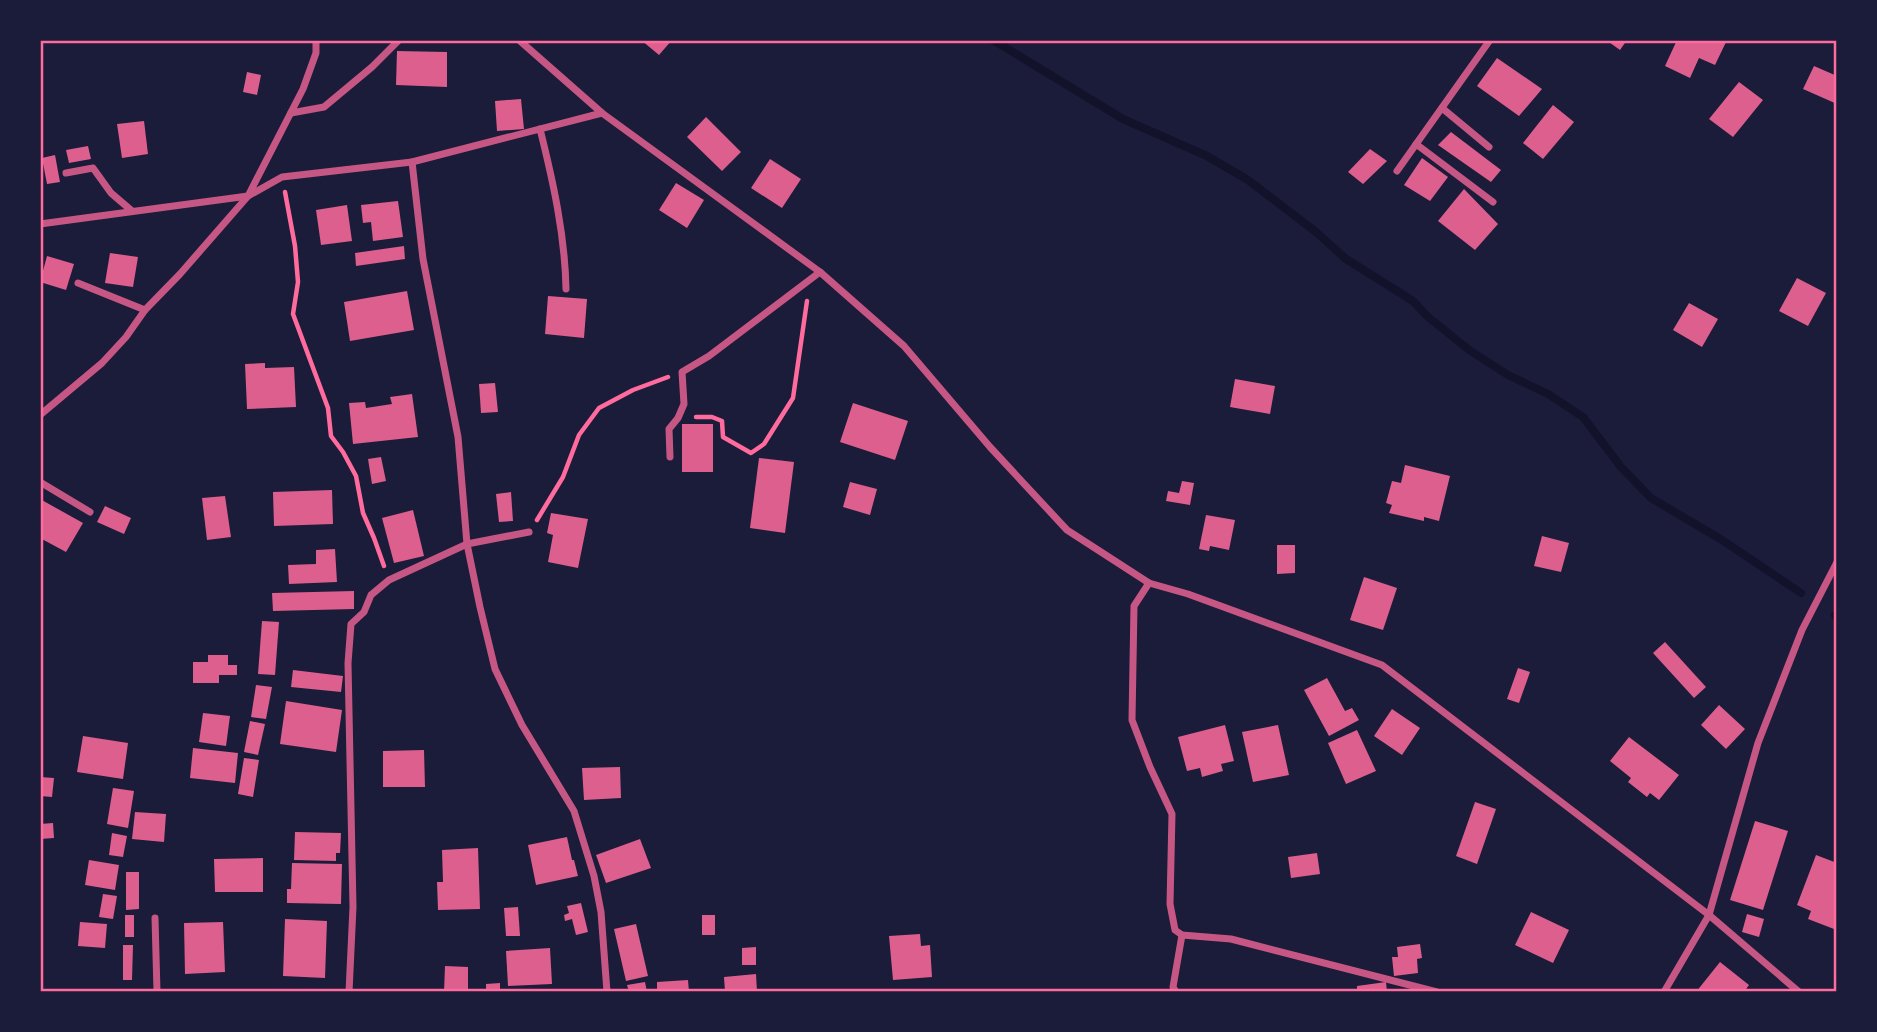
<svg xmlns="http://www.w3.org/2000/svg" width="1877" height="1032" font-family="Inter,sans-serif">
	<rect width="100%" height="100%" fill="#1b1b3a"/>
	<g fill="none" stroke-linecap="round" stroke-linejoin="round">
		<g stroke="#12122b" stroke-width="8">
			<polyline points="993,40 1123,119 1207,156 1248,180 1316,232 1346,259 1413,301 1427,316 1469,350 1508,375 1548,394 1583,417 1621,467 1651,498 1722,540 1801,593"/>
			<polyline points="1835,615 1837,618"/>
		</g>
	</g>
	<g fill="#dd5f8e">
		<polygon points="641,40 672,40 659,55"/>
		<polygon points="1606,40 1627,40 1620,50"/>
		<polygon points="1677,40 1727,40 1715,65 1699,58 1690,78 1665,66"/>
		<polygon points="397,51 447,52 447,87 396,85"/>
		<polygon points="1497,58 1542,89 1519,116 1477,86"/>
		<polygon points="1814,66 1837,76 1837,104 1803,89"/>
		<polygon points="247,72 261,75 257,95 243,92"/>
		<polygon points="1739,82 1763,100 1733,137 1709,119"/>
		<polygon points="521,99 524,129 497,131 495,101"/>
		<polygon points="1553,105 1574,122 1543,159 1523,143"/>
		<polygon points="706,117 741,152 722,171 687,137"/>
		<polygon points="144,121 148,154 122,158 117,124"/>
		<polygon points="1451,132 1501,170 1491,182 1438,145"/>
		<polygon points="88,146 91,159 69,163 66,150"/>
		<polygon points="1370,149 1387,161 1363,184 1348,172"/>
		<polygon points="55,155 60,182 47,184 42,158"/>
		<polygon points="1422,158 1448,177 1430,201 1404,185"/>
		<polygon points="770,159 801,179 782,208 751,188"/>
		<polygon points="676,183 704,200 687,228 659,210"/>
		<polygon points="1464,189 1498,224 1475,250 1438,221"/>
		<polygon points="398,201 403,237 373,241 371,222 363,223 361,205"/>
		<polygon points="347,205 352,241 321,245 316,210"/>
		<polygon points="404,246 405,259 356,266 355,253"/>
		<polygon points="110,253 138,257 133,287 105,283"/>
		<polygon points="47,256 74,264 66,290 40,282"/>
		<polygon points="1797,278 1826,293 1808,326 1779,311"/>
		<polygon points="407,291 414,330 350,341 344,302"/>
		<polygon points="548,296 587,299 584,338 545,334"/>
		<polygon points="1689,303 1718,319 1702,347 1673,330"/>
		<polygon points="265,363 265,368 294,367 296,407 247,409 245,364"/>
		<polygon points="1235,379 1275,386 1270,414 1230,407"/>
		<polygon points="495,383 498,412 481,413 479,384"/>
		<polygon points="412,394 418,437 353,444 349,403 365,402 366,408 392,404 390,397"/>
		<polygon points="853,403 908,421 895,460 840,442"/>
		<rect x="682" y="424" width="31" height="48"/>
		<polygon points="381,457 386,481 372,484 368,459"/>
		<polygon points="759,458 794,462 785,533 750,528"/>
		<polygon points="1405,465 1450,476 1439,521 1424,517 1424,521 1389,513 1392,505 1386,503 1392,481 1401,483"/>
		<polygon points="1182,481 1194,483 1190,505 1166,501 1168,491 1179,493"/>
		<polygon points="850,482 877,489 870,515 843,507"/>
		<polygon points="332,490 333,524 274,526 273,492"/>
		<polygon points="511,492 513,521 499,522 496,494"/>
		<polygon points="225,496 231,537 207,540 202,498"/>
		<polygon points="40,499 83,523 66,552 40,538"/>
		<polygon points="105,506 131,518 124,534 97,522"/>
		<polygon points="413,510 424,556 394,563 382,518"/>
		<polygon points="551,513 588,519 578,568 548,562 553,535 547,533"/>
		<polygon points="1206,515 1235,520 1229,550 1210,546 1209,551 1199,549"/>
		<polygon points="1542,536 1569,543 1561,572 1534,566"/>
		<polygon points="1277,545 1295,545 1295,573 1277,574"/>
		<polygon points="335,549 337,582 289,584 288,565 316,564 316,550"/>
		<polygon points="1364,577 1397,588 1383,630 1350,620"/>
		<polygon points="354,591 354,609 273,611 272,593"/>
		<polygon points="262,621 279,622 275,675 258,674"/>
		<polygon points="1665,642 1706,687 1694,698 1653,653"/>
		<polygon points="208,655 228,655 228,665 237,665 237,675 219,675 219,683 193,683 193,662 208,662"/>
		<polygon points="1518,668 1530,672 1519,703 1507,699"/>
		<polygon points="293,670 343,676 341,692 291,687"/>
		<polygon points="1327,678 1345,711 1352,708 1359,720 1329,736 1304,690"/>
		<polygon points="256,685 272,687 266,719 251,717"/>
		<polygon points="286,701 342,710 336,752 280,744"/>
		<polygon points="1719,705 1745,729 1726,749 1701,725"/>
		<polygon points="1392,709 1420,728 1402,755 1374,736"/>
		<polygon points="203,713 230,716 226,746 199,742"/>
		<polygon points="250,721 265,724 258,755 244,752"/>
		<polygon points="1225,725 1234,761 1221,764 1223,771 1202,777 1200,768 1187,771 1178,737"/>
		<polygon points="1278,725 1289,775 1253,782 1242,732"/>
		<polygon points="1357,730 1376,771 1346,784 1328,743"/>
		<polygon points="83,736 128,743 123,779 77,772"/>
		<polygon points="1629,737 1679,775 1659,800 1650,793 1647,797 1628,782 1631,778 1610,761"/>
		<polygon points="193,748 238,753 235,783 190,778"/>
		<polygon points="424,750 425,787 383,787 383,751"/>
		<polygon points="244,758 259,760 253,797 238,794"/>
		<polygon points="620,767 621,798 584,800 582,768"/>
		<polygon points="40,777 54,778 52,797 40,796"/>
		<polygon points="113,788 134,791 128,828 107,824"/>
		<polygon points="1475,802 1496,809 1477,864 1456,856"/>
		<polygon points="135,812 166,814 164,842 132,839"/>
		<polygon points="1755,821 1788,831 1763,910 1730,900"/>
		<polygon points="53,823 54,838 40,839 40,824"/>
		<polygon points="295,832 341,833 340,853 336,853 336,861 294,860"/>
		<polygon points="112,833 127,836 123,857 109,855"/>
		<polygon points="567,837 572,860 574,860 578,876 536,885 528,845"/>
		<polygon points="640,839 651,868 606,883 596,855"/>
		<polygon points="478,848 480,909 438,910 437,882 443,882 442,850"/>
		<polygon points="1317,853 1320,874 1291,878 1288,857"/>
		<polygon points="1816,855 1837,863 1837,922 1834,929 1808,919 1811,911 1797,905"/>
		<polygon points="263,858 263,892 215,892 214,859"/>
		<polygon points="89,860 119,865 115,890 85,885"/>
		<polygon points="292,863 342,864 341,904 287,903 287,889 291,889"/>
		<polygon points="126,872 139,872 139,909 126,910"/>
		<polygon points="103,894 117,896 113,919 99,917"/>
		<polygon points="581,903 588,932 576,935 572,919 565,921 564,915 569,913 567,906"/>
		<polygon points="518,907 520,936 506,936 504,908"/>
		<polygon points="1531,912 1569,930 1553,963 1515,945"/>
		<polygon points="1747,914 1764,919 1759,937 1742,932"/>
		<rect x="125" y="915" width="9" height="22"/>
		<rect x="702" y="915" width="13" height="20"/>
		<polygon points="285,919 327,921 325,978 283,976"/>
		<polygon points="80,922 107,924 105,948 78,946"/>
		<polygon points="223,922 225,972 185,974 184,923"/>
		<polygon points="636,924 648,976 626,981 614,929"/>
		<polygon points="920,934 921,946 930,945 932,977 893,980 889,936"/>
		<polygon points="1420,944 1422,958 1417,959 1418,973 1394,976 1392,957 1398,957 1397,947"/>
		<polygon points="123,945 133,945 132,980 123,980"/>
		<polygon points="756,947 756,965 742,965 742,948"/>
		<polygon points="550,948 552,984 508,986 506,951"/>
		<polygon points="1720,962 1749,985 1744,992 1696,992"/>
		<polygon points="445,966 468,967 468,992 444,992"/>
		<polygon points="756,974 757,992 725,992 724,977"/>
		<polygon points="688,980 689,992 657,992 657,982"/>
		<polygon points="645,982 647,992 629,992 627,985"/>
		<polygon points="1386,982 1387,992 1357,992 1357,986"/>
		<polygon points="500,983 500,992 486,992 486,984"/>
	</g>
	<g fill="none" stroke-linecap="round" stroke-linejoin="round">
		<g stroke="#ff6b9d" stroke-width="4.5">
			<polyline points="285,192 295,246 298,282 293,314 328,408 331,436 343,452 356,476 363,513 374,538 384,566"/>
			<polyline points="696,417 712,417 722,421 723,437 751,453 764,444 793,398 807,301"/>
			<polyline points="537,520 563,477 579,435 599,408 633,390 668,377"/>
		</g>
		<g stroke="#c65784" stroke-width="7">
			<polyline points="519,40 602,113 820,272 904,346 990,447 1067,530 1149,583 1188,594 1382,665 1709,915 1799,992"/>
			<polyline points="1442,108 1489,147"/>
			<polyline points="291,113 324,107 372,67 399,40"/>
			<path d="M540 129C553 181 565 235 566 289"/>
			<polyline points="1416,144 1493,202"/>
			<polyline points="412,162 423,259 458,437 467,544 480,607 495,669 522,725 574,811 594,876 601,912 607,992"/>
			<polyline points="1397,171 1490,40"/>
			<polyline points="66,173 93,168 111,193 132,211"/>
			<polyline points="40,224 248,196 282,177 412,162 602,113"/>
			<polyline points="78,283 145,310"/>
			<polyline points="40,415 102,363 126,337 145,310 180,274 248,196 303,89 316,53 316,40"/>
			<polyline points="670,457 669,429 678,418 684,404 682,372 709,356 820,272"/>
			<polyline points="40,482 90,512"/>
			<polyline points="1149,583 1134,606 1132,720 1150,767 1172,814 1170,904 1175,930 1182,935 1231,939 1437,992"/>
			<polyline points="155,918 157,992"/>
			<polyline points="349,992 353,907 348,663 351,624 364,612 371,595 389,580 467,544 529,532"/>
			<polyline points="1176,992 1173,987 1182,935"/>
			<polyline points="1664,992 1709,915 1758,743 1802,630 1837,562"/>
		</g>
	</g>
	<rect width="1877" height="1032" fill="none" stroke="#1b1b3a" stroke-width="84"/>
	<rect x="42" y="42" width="1793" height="948" fill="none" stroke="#ff6b9d" stroke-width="2.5"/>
</svg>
